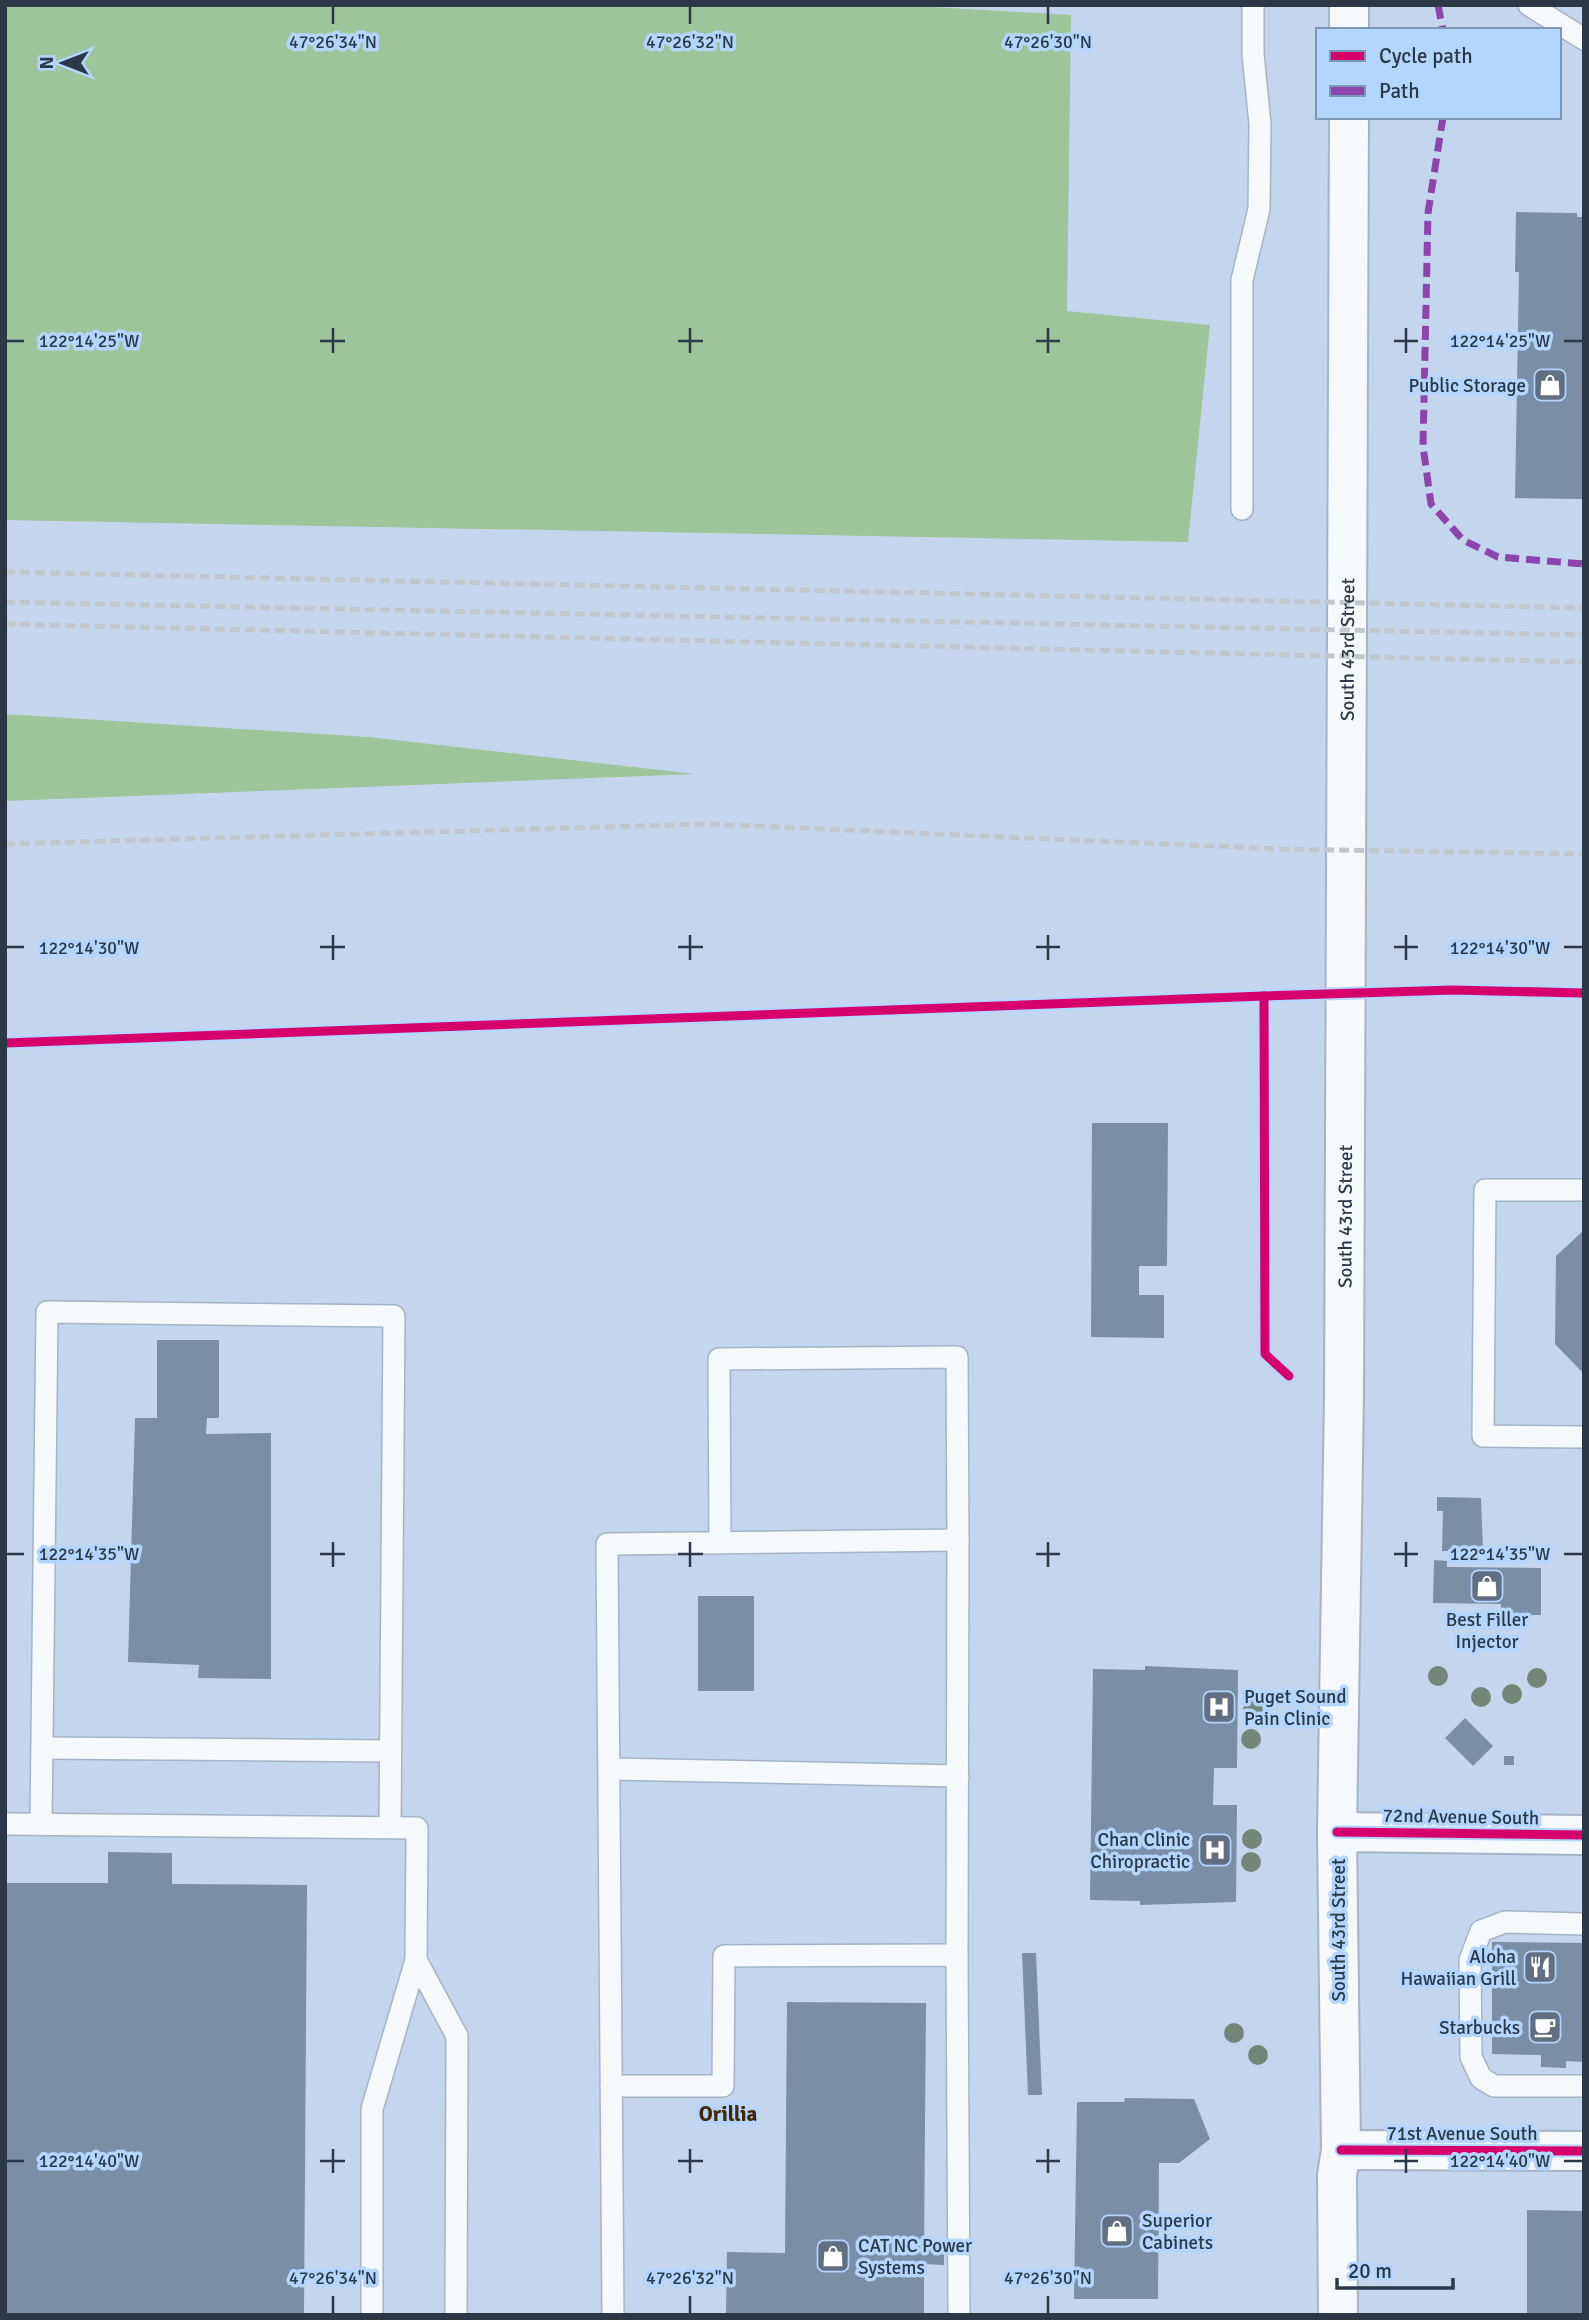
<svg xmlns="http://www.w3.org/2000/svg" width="1589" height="2320" font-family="Signika,sans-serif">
	<rect width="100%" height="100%" fill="#c4d6ed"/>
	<g fill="#9ec49a">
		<polygon points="5,5 900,5 1071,15 1067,311 1210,325 1188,542 5,520"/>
		<polygon points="5,714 368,737 695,774 5,801"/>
	</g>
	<g fill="#7a8ea6">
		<polygon points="1516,212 1577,213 1577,217 1584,217 1584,499 1515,498 1519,272 1515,272"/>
		<polygon points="1092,1123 1168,1123 1167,1266 1139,1266 1139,1295 1164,1295 1164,1338 1091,1337"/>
		<polygon points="1584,1230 1584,1371 1581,1371 1555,1344 1556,1256"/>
		<polygon points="157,1340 219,1340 219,1418 207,1418 206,1434 271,1433 271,1679 198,1678 199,1665 128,1662 135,1418 157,1418"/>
		<polygon points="1437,1497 1481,1498 1483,1551 1442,1551 1443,1511 1437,1511"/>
		<polygon points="1434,1560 1447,1561 1447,1567 1541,1568 1541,1615 1501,1615 1501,1604 1433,1603"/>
		<rect x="698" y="1596" width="56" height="95"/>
		<polygon points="1145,1666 1238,1670 1237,1768 1214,1768 1213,1805 1237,1805 1236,1902 1140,1905 1140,1901 1090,1900 1093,1669 1145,1670"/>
		<polygon points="1465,1718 1493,1746 1473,1766 1445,1738"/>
		<rect x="1504" y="1756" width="10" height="9"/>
		<polygon points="108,1852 172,1853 172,1884 307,1885 304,2315 5,2315 5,1883 108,1883"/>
		<polygon points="1492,1942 1584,1943 1584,2062 1566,2061 1566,2068 1541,2067 1541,2055 1492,2054"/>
		<polygon points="1022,1953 1036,1953 1042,2095 1028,2095"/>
		<polygon points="787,2002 926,2003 924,2248 944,2248 944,2265 924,2264 924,2315 726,2315 727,2252 785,2253"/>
		<polygon points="1125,2098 1194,2099 1210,2139 1179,2163 1159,2163 1158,2299 1074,2299 1077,2102 1124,2102"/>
		<polygon points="1527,2210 1584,2211 1584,2315 1527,2315"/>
	</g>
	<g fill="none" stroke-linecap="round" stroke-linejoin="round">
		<defs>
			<g id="lane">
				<polyline points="1529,5 1584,39"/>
				<polyline points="1242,509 1242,280 1259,209 1260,124 1253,54 1253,5"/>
				<polyline points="1584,1190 1485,1190 1483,1436 1584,1437"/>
				<polyline points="43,1748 390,1751"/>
				<polyline points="609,1769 958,1776"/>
				<polyline points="5,1824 417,1828 416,1960"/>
				<polyline points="41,1824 47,1312 394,1316 390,1827"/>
				<polyline points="1584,1924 1505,1922 1481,1931 1470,1960 1471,2057 1481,2078 1494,2086 1584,2086"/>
				<polyline points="957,1955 958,1540"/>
				<polyline points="611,2086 723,2086 724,1956 957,1955 959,2315"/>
				<polyline points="372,2315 372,2109 416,1960 457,2036 456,2315"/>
				<polyline points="613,2315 607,1544 958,1540 957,1357 719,1359 720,1543"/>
			</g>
			<polyline id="street" points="1341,2150 1584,2151"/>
			<g id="secondary">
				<polyline points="1349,30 1349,5"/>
				<polyline points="1337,1832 1584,1835"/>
				<path id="s1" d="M1338 2315 1337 2175 1341 2150 1337 1832 1344 1395 1349 117"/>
			</g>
		</defs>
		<use href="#lane" stroke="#a5b3c5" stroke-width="24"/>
		<use href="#street" stroke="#a5b3c5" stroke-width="42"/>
		<use href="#secondary" stroke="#a5b3c5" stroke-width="42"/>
		<use href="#lane" stroke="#f6f9fc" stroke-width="21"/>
		<use href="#street" stroke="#f6f9fc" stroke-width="38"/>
		<use href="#secondary" stroke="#f6f9fc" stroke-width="38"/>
		<g stroke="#c1c7cd" stroke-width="5" stroke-dasharray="10 5" stroke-linecap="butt">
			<polyline points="5,572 1584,608"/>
			<polyline points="5,602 1584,635"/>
			<polyline points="5,624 1584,662"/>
			<polyline points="5,844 709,824 1280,849 1584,854"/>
		</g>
		<g stroke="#8e44ad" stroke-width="7" stroke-dasharray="14 7" stroke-linecap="butt">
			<polyline points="1438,5 1443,30"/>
			<polyline points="1443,117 1428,213 1423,446 1431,504 1463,540 1498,557 1584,564"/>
		</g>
		<defs>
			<g id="cycleway">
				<polyline points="1264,996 1265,1354 1289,1376"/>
				<polyline points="5,1043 1264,996 1453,990 1584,993"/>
				<polyline points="1337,1832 1584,1835"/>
				<polyline points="1341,2150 1584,2151"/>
			</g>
		</defs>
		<use href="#cycleway" stroke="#b3d5fe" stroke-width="13"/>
		<use href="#cycleway" stroke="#d6006c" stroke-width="9"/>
	</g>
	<g fill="#72877a">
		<circle cx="1438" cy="1676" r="10"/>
		<circle cx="1537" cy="1678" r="10"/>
		<circle cx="1512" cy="1694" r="10"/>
		<circle cx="1481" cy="1697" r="10"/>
		<circle cx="1253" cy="1710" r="10"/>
		<circle cx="1251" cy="1739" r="10"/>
		<circle cx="1252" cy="1839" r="10"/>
		<circle cx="1251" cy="1862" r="10"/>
		<circle cx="1234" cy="2033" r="10"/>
		<circle cx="1258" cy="2055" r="10"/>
	</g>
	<path fill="none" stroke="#2a3848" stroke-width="2.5" d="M333 7V24M690 7V24M1048 7V24M333 328V353M690 328V353M1048 328V353M1406 328V353M7 341H24M320 341H345M678 341H703M1036 341H1060M1394 341H1418M1564 341H1582M333 935V960M690 935V960M1048 935V960M1406 935V960M7 947H24M320 947H345M678 947H703M1036 947H1060M1394 947H1418M1564 947H1582M333 1542V1567M690 1542V1567M1048 1542V1567M1406 1542V1567M7 1554H24M320 1554H345M678 1554H703M1036 1554H1060M1394 1554H1418M1564 1554H1582M333 2149V2173M690 2149V2173M1048 2149V2173M1406 2149V2173M7 2161H24M320 2161H345M678 2161H703M1036 2161H1060M1394 2161H1418M1564 2161H1582M333 2296V2313M690 2296V2313M1048 2296V2313"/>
	<defs>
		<symbol id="shop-square" viewBox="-11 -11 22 22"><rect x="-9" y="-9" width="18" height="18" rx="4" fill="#606f82" stroke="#b3d5fe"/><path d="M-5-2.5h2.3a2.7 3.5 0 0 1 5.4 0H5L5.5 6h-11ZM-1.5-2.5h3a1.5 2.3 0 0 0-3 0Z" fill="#fff"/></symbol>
		<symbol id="hospital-square" viewBox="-11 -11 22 22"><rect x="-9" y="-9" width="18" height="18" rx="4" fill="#606f82" stroke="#b3d5fe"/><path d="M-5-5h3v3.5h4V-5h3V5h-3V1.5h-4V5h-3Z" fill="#fff"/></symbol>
		<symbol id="restaurant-square" viewBox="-11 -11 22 22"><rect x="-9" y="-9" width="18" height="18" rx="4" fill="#606f82" stroke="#b3d5fe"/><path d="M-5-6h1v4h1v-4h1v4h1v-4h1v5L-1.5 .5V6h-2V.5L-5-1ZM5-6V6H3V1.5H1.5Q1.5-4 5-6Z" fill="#fff"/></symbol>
		<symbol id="cafe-square" viewBox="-11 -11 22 22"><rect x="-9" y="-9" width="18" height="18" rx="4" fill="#606f82" stroke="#b3d5fe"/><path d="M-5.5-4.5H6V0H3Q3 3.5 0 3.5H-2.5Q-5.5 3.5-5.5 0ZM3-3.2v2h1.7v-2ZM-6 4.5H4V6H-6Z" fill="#fff"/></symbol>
	</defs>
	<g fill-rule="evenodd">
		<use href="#shop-square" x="1531" y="366" width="38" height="38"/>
		<use href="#shop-square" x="1468" y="1567" width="38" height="38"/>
		<use href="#hospital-square" x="1200" y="1688" width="38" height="38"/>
		<use href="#hospital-square" x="1196" y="1831" width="38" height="38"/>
		<use href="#restaurant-square" x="1521" y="1948" width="38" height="38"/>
		<use href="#cafe-square" x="1526" y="2008" width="38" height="38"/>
		<use href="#shop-square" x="1098" y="2212" width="38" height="38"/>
		<use href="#shop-square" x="814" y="2237" width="38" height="38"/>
	</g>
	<g text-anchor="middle" stroke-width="7" stroke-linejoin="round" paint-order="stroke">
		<g font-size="19" fill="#2a3848" stroke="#b3d5fe" text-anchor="end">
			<text x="1526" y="392">Public Storage</text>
			<text x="1487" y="1626" text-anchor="middle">Best Filler<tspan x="1487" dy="22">Injector</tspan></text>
			<text x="1244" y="1703" text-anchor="start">Puget Sound<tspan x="1244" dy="22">Pain Clinic</tspan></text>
			<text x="1190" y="1846">Chan Clinic<tspan x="1190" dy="22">Chiropractic</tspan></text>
			<text x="1516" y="1963">Aloha<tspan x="1516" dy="22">Hawaiian Grill</tspan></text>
			<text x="1520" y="2034">Starbucks</text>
			<text x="1142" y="2227" text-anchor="start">Superior<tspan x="1142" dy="22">Cabinets</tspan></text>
			<text x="858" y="2252" text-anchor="start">CAT NC Power<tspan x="858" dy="22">Systems</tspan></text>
		</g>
		<g font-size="19" fill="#2a3848" stroke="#b3d5fe">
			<text dy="7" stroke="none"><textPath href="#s1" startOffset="1666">South 43rd Street</textPath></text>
			<text dy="7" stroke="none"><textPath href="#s1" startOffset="1099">South 43rd Street</textPath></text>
			<text transform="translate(1461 1816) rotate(1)" y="7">72nd Avenue South</text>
			<text transform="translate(1338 1930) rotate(-90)" y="7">South 43rd Street</text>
			<text x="1462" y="2140">71st Avenue South</text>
		</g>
		<g font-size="21" font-weight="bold" fill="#412a05" stroke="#b3d5fe">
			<text x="728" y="2121">Orillia</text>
		</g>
	</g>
	<g font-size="18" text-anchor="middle" fill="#2a3848" stroke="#b3d5fe" stroke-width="7" stroke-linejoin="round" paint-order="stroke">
		<text x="333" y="48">47°26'34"N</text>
		<text x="690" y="48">47°26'32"N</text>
		<text x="1048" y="48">47°26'30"N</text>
		<text x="1500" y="347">122°14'25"W</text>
		<text x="89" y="347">122°14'25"W</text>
		<text x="1500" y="954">122°14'30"W</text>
		<text x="89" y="954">122°14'30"W</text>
		<text x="1500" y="1560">122°14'35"W</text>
		<text x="89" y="1560">122°14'35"W</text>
		<text x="1500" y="2167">122°14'40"W</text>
		<text x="89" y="2167">122°14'40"W</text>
		<text x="333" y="2284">47°26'34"N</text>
		<text x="690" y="2284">47°26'32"N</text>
		<text x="1048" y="2284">47°26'30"N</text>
	</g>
	<rect width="1589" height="2320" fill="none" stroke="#2a3848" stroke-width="14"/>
	<rect x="1316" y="28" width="245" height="91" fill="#b3d5fe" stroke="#7c96b5" stroke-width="2"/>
	<rect x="1330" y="51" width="35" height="10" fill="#d6006c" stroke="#7c96b5" stroke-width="2"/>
	<text x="1379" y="63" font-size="21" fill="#2a3848">Cycle path</text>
	<rect x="1330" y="86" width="35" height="10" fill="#8e44ad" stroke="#7c96b5" stroke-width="2"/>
	<text x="1379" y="98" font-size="21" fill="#2a3848">Path</text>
	<g transform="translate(63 63) rotate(270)" stroke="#b3d5fe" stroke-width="5" paint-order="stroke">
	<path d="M0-5L12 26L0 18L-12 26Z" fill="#2a3848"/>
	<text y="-10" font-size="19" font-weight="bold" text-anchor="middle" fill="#2a3848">N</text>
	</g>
	<path d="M1337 2278v10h116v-10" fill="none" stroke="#2a3848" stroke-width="3.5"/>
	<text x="1348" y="2278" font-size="21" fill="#2a3848" stroke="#b3d5fe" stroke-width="5" paint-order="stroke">20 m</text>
</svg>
